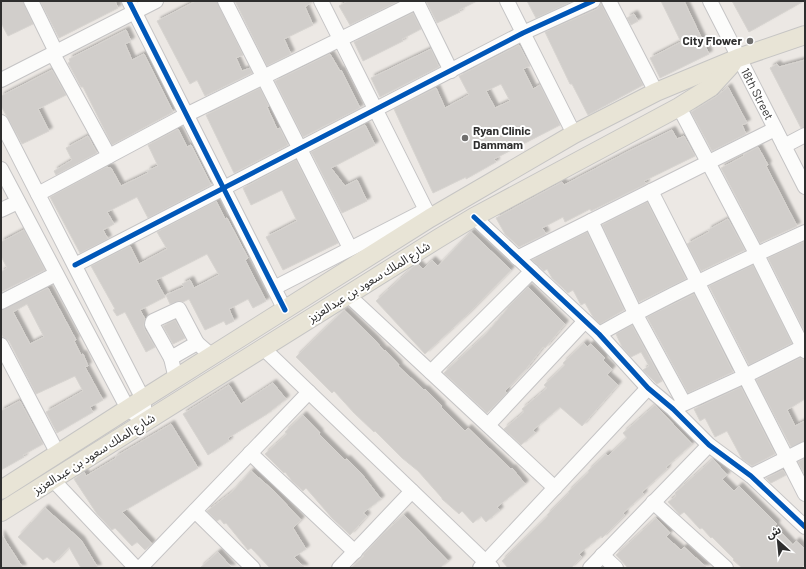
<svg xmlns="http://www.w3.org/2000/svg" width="806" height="569" font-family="Barlow,'Noto Sans Arabic',sans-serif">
	<defs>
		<filter id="shadow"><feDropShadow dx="3.5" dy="-3.5" stdDeviation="1" flood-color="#0004"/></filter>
	</defs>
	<rect width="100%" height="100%" fill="#ece8e4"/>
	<g fill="#d1cecb" stroke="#d7d4d0" fill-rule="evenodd" filter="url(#shadow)">
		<polygon points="1,1 23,1 33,24 8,36 1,23"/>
		<polygon points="40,1 115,1 118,8 59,38"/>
		<polygon points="196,1 217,1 243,55 236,58 242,71 250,68 252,73 205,96 197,80 190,84 157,21"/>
		<polygon points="235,1 313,1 305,7 313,25 284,39 291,54 267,66"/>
		<polygon points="348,1 399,1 350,25 339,6"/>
		<polygon points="426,1 477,1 459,10 460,12 437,23"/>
		<polygon points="527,1 573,1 536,18"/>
		<polygon points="661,1 684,1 709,54 660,78 650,58 681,42"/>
		<polygon points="732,1 804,1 749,32"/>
		<polygon points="601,4 643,85 588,115 572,84 570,84 545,32 597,9"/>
		<polygon points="413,13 421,29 402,39 403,41 363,61 354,42"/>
		<polygon points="634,14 638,21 631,25 627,18"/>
		<polygon points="126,30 131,41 125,44 132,60 144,54 173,112 112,145 83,87 81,87 68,63 70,62 69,59"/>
		<path d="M519 45 530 66 523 69 533 89 540 85 560 125 494 159 496 162 466 179V177L433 193 394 109 436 88 445 108 469 95 459 76ZM501 84 510 101 495 108 486 91Z"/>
		<polygon points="431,49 439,67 380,97 371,78"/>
		<polygon points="330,54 340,71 341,70 360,108 303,137 275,81"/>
		<polygon points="805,60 805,127 801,128 770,68 777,64 779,67"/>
		<polygon points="52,70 66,95 38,109 49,131 22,144 1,106 1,96"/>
		<polygon points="728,87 747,123 742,125 746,134 712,151 691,112 717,96"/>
		<polygon points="260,88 269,106 267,107 277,129 280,128 288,145 234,173 206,115"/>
		<polygon points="365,125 375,145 331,168 345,186 357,180 367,201 342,213 311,152"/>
		<polygon points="178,129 187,147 191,145 211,185 148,218 137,197 107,212 114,224 103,230 108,239 80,253 50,197 106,167 111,168 121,186 148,173 147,171 158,166 148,145"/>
		<polygon points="672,130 677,139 684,136 695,156 644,181 646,184 591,211 590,209 565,222 563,217 542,228 546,234 519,247 505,234 496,218 562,182 564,185 629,151"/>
		<polygon points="88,136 97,153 56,175 54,171 72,160 66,148"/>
		<polygon points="758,147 768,165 766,166 797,226 760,243 721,168 744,156 743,155"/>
		<polygon points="296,160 338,243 283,270 266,237 297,221 282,190 251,205 243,188"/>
		<polygon points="216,201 225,219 227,218 248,258 245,260 266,301 253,308 248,299 229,309 234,321 226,325 224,321 205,330 189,299 183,302 179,301 170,304 166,295 184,287 182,284 190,280 194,288 219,275 207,254 156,280 165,297 140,310 145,319 144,324 144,328 155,347 146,352 125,312 117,316 113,310 115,309 91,266 130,246 139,264 167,249 157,232"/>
		<polygon points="647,202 686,279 639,302 602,225"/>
		<polygon points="728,219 745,250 701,271 687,244 709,232 708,230"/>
		<polygon points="24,230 45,270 1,292 1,272 7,268 1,256 1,242"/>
		<polygon points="471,232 511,270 468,314 425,354 376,301 413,267 418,264 423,269 432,260 438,266"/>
		<polygon points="587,232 624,310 600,324 593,317 585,303 581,305 573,290 568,293 552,278 547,269 544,271 532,260"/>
		<polygon points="805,241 805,332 768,258"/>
		<polygon points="753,265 792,343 749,365 709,286"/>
		<polygon points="528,287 565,324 545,348 543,347 526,369 505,391 507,393 487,413 444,373 486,334 508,308 507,308"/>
		<path d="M48 288 76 340 74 341 81 355 83 354 88 366 85 367 103 400 90 407 93 412 57 433 46 412 83 391 75 376 36 394 9 341 3 337 1 333V310ZM27 304 44 337 30 344 13 312Z"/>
		<polygon points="694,294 733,372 688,393 647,317"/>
		<polygon points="344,310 375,340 384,351 385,350 399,365 398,366 424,390 425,389 442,406 441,407 465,431 468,428 511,469 512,468 525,484 497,507 500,510 486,522 481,516 473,523 462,511 459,514 442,499 442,498 418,471 402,458 375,431 374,432 354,413 334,391 332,393 296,357"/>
		<polygon points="175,320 185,338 173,344 163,326"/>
		<polygon points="632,325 662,381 657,384 643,370 649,366 641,352 631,357 622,347 616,334"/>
		<polygon points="584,343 587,347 591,344 605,358 603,360 612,369 607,375 618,385 582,426 560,407 533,430 535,433 521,445 504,429 524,412 522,409 547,388 544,385 565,365 563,363"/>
		<polygon points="800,358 805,360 805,399 787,410 795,426 805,421 805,441 791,447 756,380"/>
		<polygon points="273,383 286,399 267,414 228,438 229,441 208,455 183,414 229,385 241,404"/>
		<polygon points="741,387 775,454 752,466 742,459 727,431 715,437 705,418 700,421 694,409"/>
		<polygon points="20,401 43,444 23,455 24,457 1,470 1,411"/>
		<polygon points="655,405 692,444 666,467 667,469 642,492 644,494 623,513 625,515 602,538 601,536 579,554 582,557 571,568 508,568 502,561 548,516 547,515 569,493 568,492 589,472 588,471 606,454 608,456 627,438 623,433"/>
		<polygon points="303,415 320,433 319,434 345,460 347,459 361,473 381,499 363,513 367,516 350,535 332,518 306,488 303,491 292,481 285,472 284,473 265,454 287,434 285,432"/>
		<polygon points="171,424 198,468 122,512 152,544 145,550 137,542 132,546 115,528 112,530 97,514 74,479 84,472 86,476 116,458 115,457"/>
		<polygon points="805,458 805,475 798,462"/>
		<polygon points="713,459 727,475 722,479 734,491 739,486 777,524 775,526 793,545 796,541 805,549 805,564 801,568 742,568 733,560 734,559 712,537 711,538 702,528 700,529 684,512 680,515 668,502 676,496 675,493"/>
		<polygon points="783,470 786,475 771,483 766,478"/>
		<polygon points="251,471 274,491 301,520 293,528 306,549 294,557 305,568 270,568 251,548 248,550 226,523 224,524 220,519 217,521 207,511 232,492"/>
		<polygon points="45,508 81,540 98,568 81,568 69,547 54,563 47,557 43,560 18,537"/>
		<polygon points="404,515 448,561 440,568 351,568 364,556 363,555 382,535"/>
		<polygon points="656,518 670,533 666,537 681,550 684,547 707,568 628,568 616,555"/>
		<polygon points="1,534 23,568 1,568"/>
		<polygon points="218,552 232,568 200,568"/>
	</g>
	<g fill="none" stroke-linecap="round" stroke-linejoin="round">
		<defs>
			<g id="minor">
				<polyline points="31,1 56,52"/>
				<polyline points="129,1 285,310"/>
				<polyline points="225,1 350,248"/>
				<polyline points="321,1 430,218"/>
				<polyline points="507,1 574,134"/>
				<polyline points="609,1 656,92"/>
				<polyline points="710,1 805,187"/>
				<polyline points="417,2 451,71"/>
				<polyline points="53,54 109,156"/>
				<polyline points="1,80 156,1"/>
				<polyline points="679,107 757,255 805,351"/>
				<polyline points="1,122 143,399 146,422"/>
				<polyline points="784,146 805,135"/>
				<polyline points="1,169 128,409 135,414"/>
				<polyline points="651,191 805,494"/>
				<polyline points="38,194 186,115 418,1"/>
				<polyline points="1,210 18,202"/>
				<polyline points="474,217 599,334 648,388 673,409 709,445 751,476 805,527"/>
				<polyline points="591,221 635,313 684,403"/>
				<polyline points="517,258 775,129"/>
				<polyline points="75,265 523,33 593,1"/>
				<polyline points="274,288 426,210"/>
				<polyline points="348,295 555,488"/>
				<polyline points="1,302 56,274"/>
				<path d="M599 334C666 296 735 264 805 232"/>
				<polyline points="1,345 58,454"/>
				<polyline points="263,348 492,568"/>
				<polyline points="171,358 152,324 153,321 179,309 197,343"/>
				<polyline points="431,372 532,271"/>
				<polyline points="176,379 171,358 197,343 212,356"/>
				<polyline points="677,407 745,376 805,346"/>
				<polyline points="488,425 585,321"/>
				<polyline points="250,453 355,552"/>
				<polyline points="751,476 805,449"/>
				<polyline points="53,480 136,568"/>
				<polyline points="653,502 726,568"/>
				<polyline points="195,511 253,568"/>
				<polyline points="602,555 616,568"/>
				<polyline points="140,568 309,392"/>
				<polyline points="339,568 412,491"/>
				<polyline points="480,568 648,388"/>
				<polyline points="590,568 709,445"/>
			</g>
			<g id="major">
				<polyline points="1,490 143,399 430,218 574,134 656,92 738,58 805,35"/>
				<polyline points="1,512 439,238 474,217 679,107 711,87 732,64"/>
			</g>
		</defs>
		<use href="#minor" stroke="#c5c4c5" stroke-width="16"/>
		<use href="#major" stroke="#c6c5c4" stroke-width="20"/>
		<use href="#minor" stroke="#fcfcfb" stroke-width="14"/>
		<use href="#major" stroke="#e8e4d6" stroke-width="18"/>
		<defs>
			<g id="cycleway">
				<polyline points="129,1 285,310"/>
				<polyline points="474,217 599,334 648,388 673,409 709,445 751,476 805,527"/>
				<polyline points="75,265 523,33 593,1"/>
			</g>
		</defs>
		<use href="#cycleway" stroke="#fff" stroke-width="8"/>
		<use href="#cycleway" stroke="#0057b8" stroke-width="5"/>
	</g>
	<g fill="#706f6e" stroke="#fff" stroke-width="1.5">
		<circle cx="750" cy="41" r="4"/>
		<circle cx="465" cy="138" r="4"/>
	</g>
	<g text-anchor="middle" stroke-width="4" stroke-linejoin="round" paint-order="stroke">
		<g font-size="12" font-weight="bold" fill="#2e2e2e" stroke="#fff" text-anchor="end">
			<text x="742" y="45">City Flower</text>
			<text x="473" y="135" text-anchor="start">Ryan Clinic<tspan x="473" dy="14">Dammam</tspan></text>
		</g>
		<g font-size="12" fill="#2e2e2e" stroke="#fff">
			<text transform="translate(757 94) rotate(63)" y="4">18th Street</text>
			<text transform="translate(369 282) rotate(-32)" y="4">شارع الملك سعود بن عبدالعزيز</text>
			<text transform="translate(94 454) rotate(-32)" y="4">شارع الملك سعود بن عبدالعزيز</text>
		</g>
	</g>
	<rect width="806" height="569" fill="none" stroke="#2e2e2e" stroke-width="4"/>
	<g transform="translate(778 541) rotate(333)" stroke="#ffffff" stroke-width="3" paint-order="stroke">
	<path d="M0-3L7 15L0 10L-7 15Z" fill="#2e2e2e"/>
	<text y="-6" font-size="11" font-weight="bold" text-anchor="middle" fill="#2e2e2e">ش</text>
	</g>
</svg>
